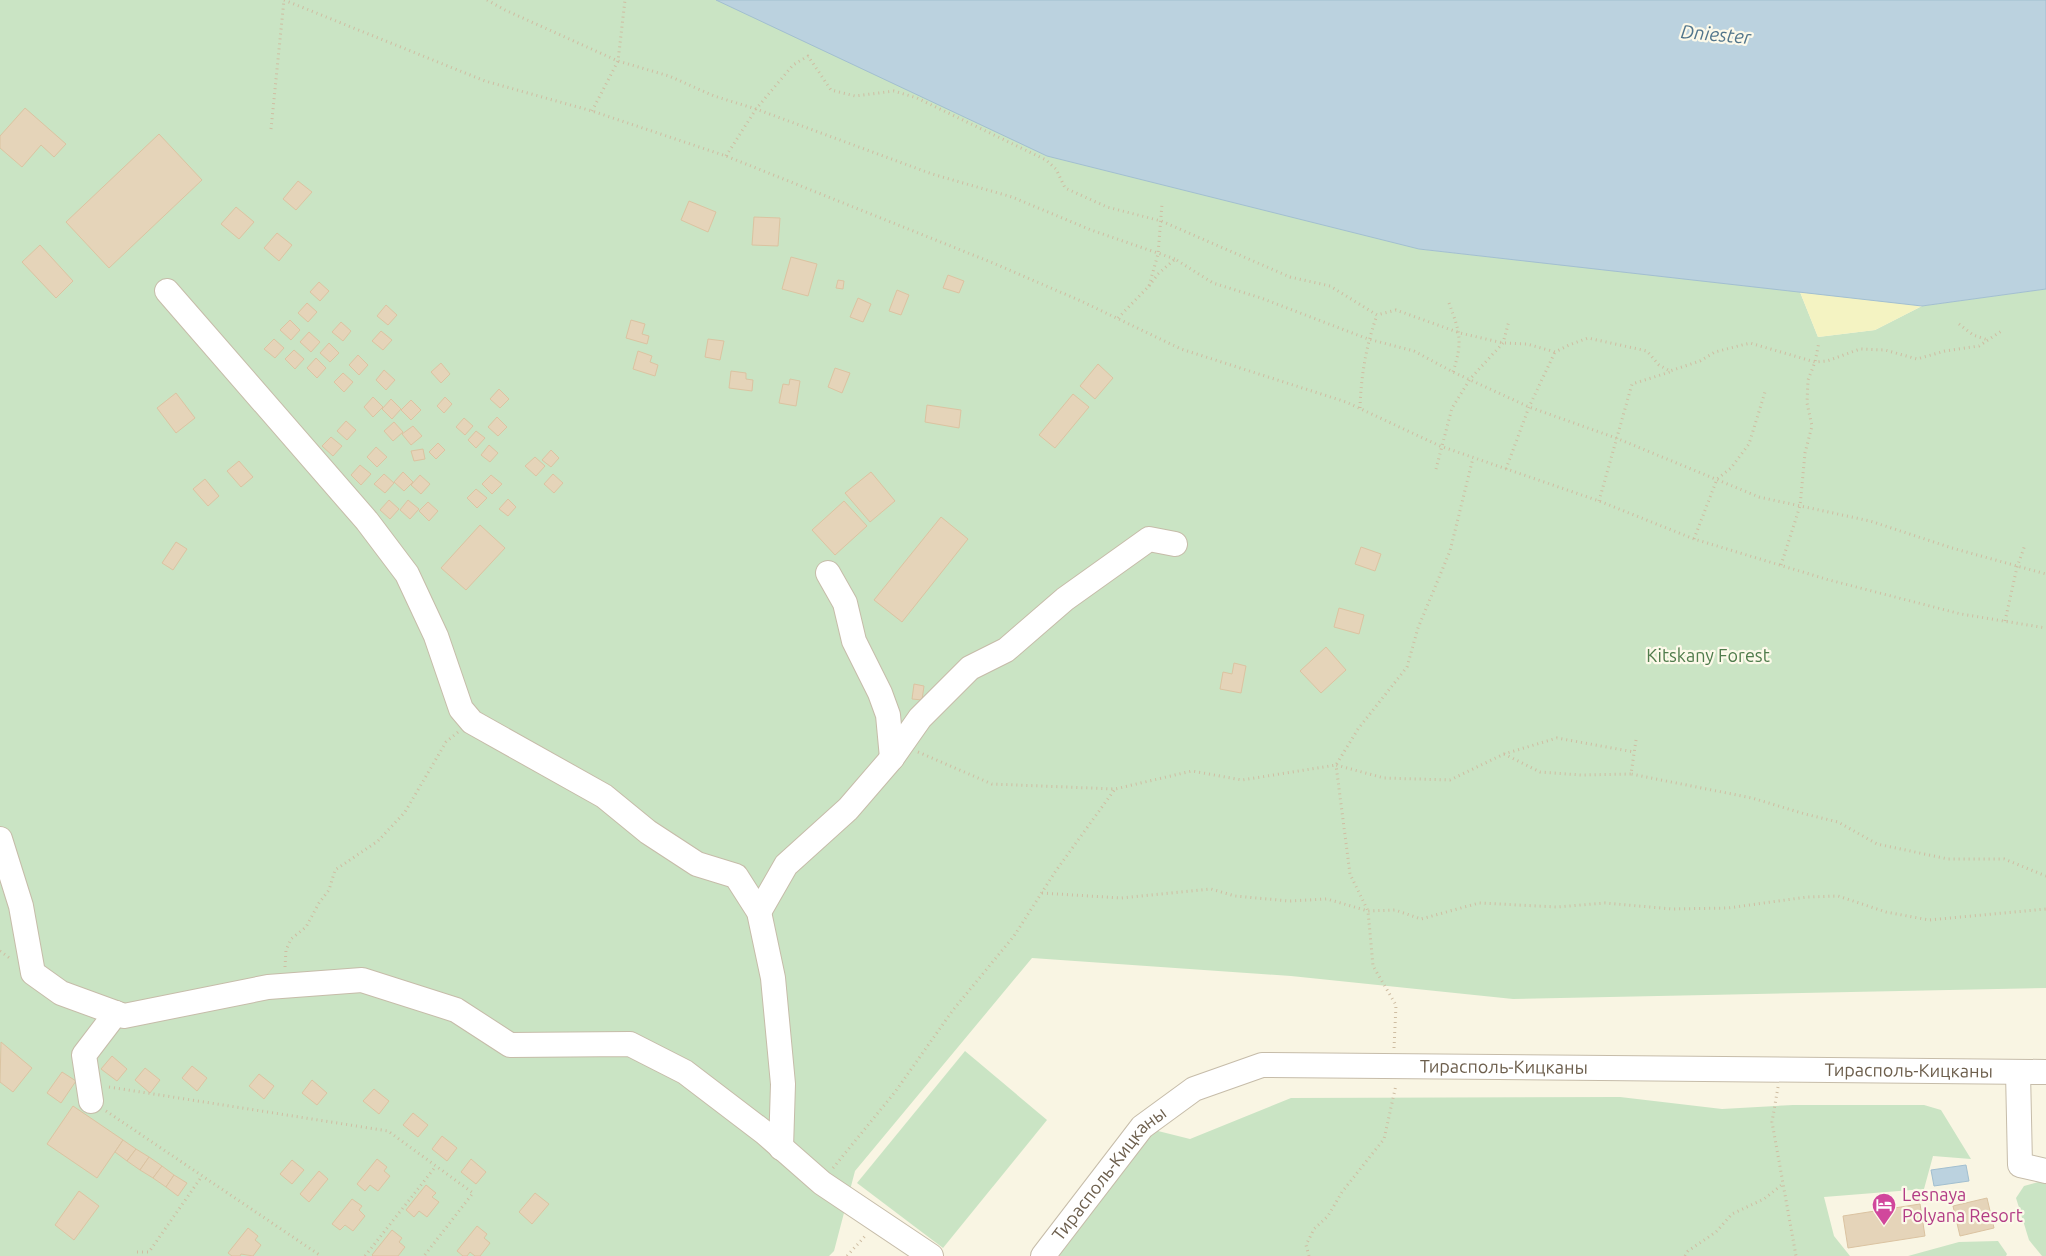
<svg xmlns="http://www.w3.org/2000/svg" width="2046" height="1256" font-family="Ubuntu,sans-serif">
	<rect width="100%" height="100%" fill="#f9f5e3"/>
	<g fill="#cae4c4">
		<polygon points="0,0 716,0 1419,249 1800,292 1818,337 1875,330 1922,306 2046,289 2046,988 1513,999 1291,976 1032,958 855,1171 834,1251 829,1256 0,1256"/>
		<polygon points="965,1051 1047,1120 943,1248 857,1183"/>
		<polygon points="1620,1097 1722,1109 1793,1105 1924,1105 1941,1110 1971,1159 1933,1156 1924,1189 1824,1197 1834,1236 1850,1256 1043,1256 1142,1127 1190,1139 1291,1098"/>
		<polygon points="2046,1180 2046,1256 2042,1256 2029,1240 2016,1198 2024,1186"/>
		<polygon points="1998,1241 2007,1254 2006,1256 1908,1256 1959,1242"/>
	</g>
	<polygon fill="#f4f3c2" points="1800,292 1922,306 1875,330 1818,337"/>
	<g fill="#bbd2df" stroke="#a2bfd0">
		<polygon points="716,0 2046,0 2046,289 1922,306 1419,249 1047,156"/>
		<polygon points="1966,1165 1969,1181 1934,1186 1931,1170"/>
	</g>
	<g fill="#e5d4b9" stroke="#dbc3a1">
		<polygon points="25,108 66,144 54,157 41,145 22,167 0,148 0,136"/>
		<polygon points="159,134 202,180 109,268 66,222"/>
		<polygon points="298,181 312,192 296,210 283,199"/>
		<polygon points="689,201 716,212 708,232 681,220"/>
		<polygon points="236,207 254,222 239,239 221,224"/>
		<polygon points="754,217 780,218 778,246 752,245"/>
		<polygon points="277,233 292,245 279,261 264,248"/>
		<polygon points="40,245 73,281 56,298 22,262"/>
		<polygon points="791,257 817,264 808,296 782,289"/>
		<polygon points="948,275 964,281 959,293 943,288"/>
		<polygon points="838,280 844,281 843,289 836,288"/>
		<polygon points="319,282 329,291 320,301 310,292"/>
		<polygon points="897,290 909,295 901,315 889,311"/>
		<polygon points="858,298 871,304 863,322 850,317"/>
		<polygon points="307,303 317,312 308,322 298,313"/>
		<polygon points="386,305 397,315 388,325 377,316"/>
		<polygon points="290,320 300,330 291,340 280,330"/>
		<polygon points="631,320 645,324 642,334 649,336 647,344 626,338"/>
		<polygon points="341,322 351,331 343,341 332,332"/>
		<polygon points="381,331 392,340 383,350 372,341"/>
		<polygon points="309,332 320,342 311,352 300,342"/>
		<polygon points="274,339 284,348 275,358 264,349"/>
		<polygon points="708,339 724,341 720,360 705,357"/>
		<polygon points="329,343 339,353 330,362 320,353"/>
		<polygon points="294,350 304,359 295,369 285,359"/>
		<polygon points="638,351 652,356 650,362 658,365 655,376 633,369"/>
		<polygon points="358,355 368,365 359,375 349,365"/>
		<polygon points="316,358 326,368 317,378 307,368"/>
		<polygon points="441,363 450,374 441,383 431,372"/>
		<polygon points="1098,364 1113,378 1095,399 1080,386"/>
		<polygon points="835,368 850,373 842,393 828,387"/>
		<polygon points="384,370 395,380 386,390 376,380"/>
		<polygon points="731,371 746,373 746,379 753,380 752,391 729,388"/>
		<polygon points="343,373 353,382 344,392 334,382"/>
		<polygon points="790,379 800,381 796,406 779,403 783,384 789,385"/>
		<polygon points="499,389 509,399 500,408 490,399"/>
		<polygon points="176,393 195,418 176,433 157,408"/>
		<polygon points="1073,394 1089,407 1055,448 1039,435"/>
		<polygon points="373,397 383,407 373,417 364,407"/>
		<polygon points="445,397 452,404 444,413 437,406"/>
		<polygon points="391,399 401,409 392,419 382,409"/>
		<polygon points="411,400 421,410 411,420 401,410"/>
		<polygon points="927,405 961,410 959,428 925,422"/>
		<polygon points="497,417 507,427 498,436 488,427"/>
		<polygon points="464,418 473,426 465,435 456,427"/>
		<polygon points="346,421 356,430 347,440 337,431"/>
		<polygon points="394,422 403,432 393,441 384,431"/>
		<polygon points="413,426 422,436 411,445 402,434"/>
		<polygon points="476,431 485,438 476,448 468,440"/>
		<polygon points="331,437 342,446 333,456 322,446"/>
		<polygon points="438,443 445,450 436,459 429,452"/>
		<polygon points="489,445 498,453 490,462 481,455"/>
		<polygon points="376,447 387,457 377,467 367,457"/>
		<polygon points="423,449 425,459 414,461 411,451"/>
		<polygon points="551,450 559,458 551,467 542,460"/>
		<polygon points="535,457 545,466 536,476 525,466"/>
		<polygon points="239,461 253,477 241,487 227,471"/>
		<polygon points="360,465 371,474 361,485 351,475"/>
		<polygon points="403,472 413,482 404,491 394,482"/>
		<polygon points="871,472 895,501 870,522 845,493"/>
		<polygon points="384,474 394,483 385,493 374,484"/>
		<polygon points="553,474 563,483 554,493 544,484"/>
		<polygon points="420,475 430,484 421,494 411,485"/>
		<polygon points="491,475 502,484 492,494 482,484"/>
		<polygon points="205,479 219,496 208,506 193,489"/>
		<polygon points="476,489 487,498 477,508 467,498"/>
		<polygon points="508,499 516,507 508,516 499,509"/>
		<polygon points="389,500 399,509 390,519 380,510"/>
		<polygon points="408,500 419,509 410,519 400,510"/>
		<polygon points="844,501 867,526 835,555 812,530"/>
		<polygon points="428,502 438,511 429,521 419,511"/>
		<polygon points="941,517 968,539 902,622 874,600"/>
		<polygon points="480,525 505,548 466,590 441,568"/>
		<polygon points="176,542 187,549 173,570 162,563"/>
		<polygon points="1361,547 1381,554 1375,571 1355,564"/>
		<polygon points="1339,608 1364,615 1359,634 1334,627"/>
		<polygon points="1326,647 1346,670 1321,693 1300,671"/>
		<polygon points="1234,663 1246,666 1241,693 1220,689 1223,672 1232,674"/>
		<polygon points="914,684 924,686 922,700 912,699"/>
		<polygon points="1,1042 32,1068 13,1092 0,1082"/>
		<polygon points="112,1056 127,1069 117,1081 101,1069"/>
		<polygon points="192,1066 207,1078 197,1091 182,1078"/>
		<polygon points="145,1068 160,1080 150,1093 135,1080"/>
		<polygon points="62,1072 76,1081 61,1103 47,1093"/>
		<polygon points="259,1074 274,1086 264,1099 249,1086"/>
		<polygon points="312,1080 327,1093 317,1105 302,1093"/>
		<polygon points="374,1089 389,1101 379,1114 363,1101"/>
		<polygon points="73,1106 123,1140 97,1178 47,1144"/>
		<polygon points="413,1113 428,1125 418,1137 403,1125"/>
		<polygon points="442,1136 457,1148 447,1161 432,1149"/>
		<polygon points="123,1140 136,1149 127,1161 115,1152"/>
		<polygon points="136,1149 149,1157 140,1170 127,1161"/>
		<polygon points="149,1157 162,1166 153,1178 140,1170"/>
		<polygon points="377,1159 387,1167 384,1171 390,1176 378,1191 370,1185 365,1191 357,1184"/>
		<polygon points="471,1159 486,1172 476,1184 461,1172"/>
		<polygon points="292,1160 304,1170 292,1184 280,1174"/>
		<polygon points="162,1166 174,1175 166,1187 153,1178"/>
		<polygon points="319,1171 328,1179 309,1202 300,1194"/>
		<polygon points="174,1175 187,1183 178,1196 166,1187"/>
		<polygon points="426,1185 436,1193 432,1197 439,1202 427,1217 419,1211 414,1217 406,1210"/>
		<polygon points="79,1191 99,1206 74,1240 55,1225"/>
		<polygon points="535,1193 549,1204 532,1224 519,1212"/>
		<polygon points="1987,1198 1994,1228 1960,1236 1953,1206"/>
		<polygon points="352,1199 362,1206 359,1210 365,1216 353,1231 345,1225 340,1230 332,1224"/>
		<polygon points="1920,1204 1925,1236 1848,1248 1843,1216"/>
		<polygon points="477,1226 487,1234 484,1238 490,1243 480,1256 475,1256 470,1252 467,1256 463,1256 457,1251"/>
		<polygon points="248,1228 258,1236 255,1240 261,1245 253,1256 241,1254 240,1256 232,1256 228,1253"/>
		<polygon points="392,1230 402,1238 399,1242 405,1247 398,1256 373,1256 372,1255"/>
	</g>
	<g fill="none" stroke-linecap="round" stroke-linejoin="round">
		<defs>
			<g id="minor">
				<polyline points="167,291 367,521 407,574 436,636 461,709 472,722 604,796 648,832 697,864 736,876 759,912 773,978 783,1084 781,1148"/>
				<polyline points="828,573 845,603 854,641 880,693 888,715 892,758"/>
				<polyline points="0,839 21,906 33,973 61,993 124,1016 268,987 362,980 456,1010 510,1045 630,1044 685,1072 765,1133 822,1183 931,1256"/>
				<polyline points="759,912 786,865 848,809 892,758 920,718 970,668 1006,650 1065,599 1149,539 1175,544"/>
				<polyline points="2018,1072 2020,1165 2046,1171"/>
				<polyline points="91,1101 84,1055 116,1013"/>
				<path id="s1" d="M1043 1256 1142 1127 1194 1089 1262 1065 2046 1072"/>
			</g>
		</defs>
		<use href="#minor" stroke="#c6bca9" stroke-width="26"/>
		<g stroke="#cfbda2" stroke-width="3" stroke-dasharray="1 4" stroke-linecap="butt">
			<polyline points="284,0 485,81 592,111 726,156 993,263 1081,301 1181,349 1346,402 1440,446 1599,501 1694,539 1829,580 1961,614 2046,628"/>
			<polyline points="487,0 505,10 618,61 669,76 714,96 756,109 932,174 1012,197 1091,230 1175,259"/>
			<polyline points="592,111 618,61 625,0"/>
			<polyline points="271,129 284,0"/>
			<polyline points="726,156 756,109 793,65 808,56 831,90 855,96 894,91 917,98 1046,160 1056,169 1065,188 1107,207 1161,221 1290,277 1330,286 1377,315 1396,310 1460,333 1503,343 1527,344 1555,352 1569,345 1588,338 1647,351 1659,365 1670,371 1700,361 1715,352 1750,343 1815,362 1827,361 1860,349 1885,350 1917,359 1945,351 1979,346 2003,330"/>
			<polyline points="1149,286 1158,274 1175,259 1213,283 1261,298 1368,339 1414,351 1453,372 1529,407 1616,438 1759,497 1870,521 1952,548 2046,574"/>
			<path d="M1449 303C1460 333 1463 341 1453 372"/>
			<polyline points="1118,318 1149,286 1158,254 1162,204"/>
			<polyline points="1959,324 1973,335 1988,340"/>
			<path d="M1360 408C1361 376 1366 346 1377 315"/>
			<polyline points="1436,469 1452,408 1470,379 1503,343 1509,321"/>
			<polyline points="1506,469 1529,407 1555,352"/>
			<polyline points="1599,501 1632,384 1670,372"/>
			<polyline points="1694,539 1717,479 1731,468 1749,444 1765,392"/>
			<polyline points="1781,565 1800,506 1805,453 1812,426 1807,403 1808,380 1815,362 1819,342"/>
			<polyline points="2005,621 2017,567 2025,545"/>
			<polyline points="1636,740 1631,774 1752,798 1805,814 1838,822 1877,844 1948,859 2004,859 2046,876"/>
			<polyline points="918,752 992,784 1115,789 1192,771 1242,780 1336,765 1358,729 1407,667 1418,628 1450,551 1473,458"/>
			<polyline points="1504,754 1540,772 1581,775 1631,774"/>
			<polyline points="1042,893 1121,898 1211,889 1235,896 1289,901 1327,899 1368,911 1395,910 1421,919 1479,903 1557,907 1605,903 1672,909 1728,908 1807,897 1838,896 1886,912 1929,920 2046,909"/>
			<polyline points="0,951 11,959"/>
			<polyline points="285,967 286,950 291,939 306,927 319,903 329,890 335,870 378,841 405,812 446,742 458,732"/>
			<polyline points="1394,1048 1396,1005 1373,966 1368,911 1350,874 1336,765 1384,778 1450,780 1504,754 1557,738 1634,752"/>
			<polyline points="109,1087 388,1131 473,1193 424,1256"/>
			<polyline points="1778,1087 1772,1122 1796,1256"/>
			<polyline points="106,1111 321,1256"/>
			<polyline points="833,1168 895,1092 953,1010 1014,936 1055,872 1115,789"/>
			<polyline points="137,1252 149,1252 202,1176"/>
			<polyline points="365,1256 436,1166"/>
			<polyline points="847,1256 866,1235"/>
			<polyline points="1309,1256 1306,1245 1314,1229 1328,1216 1342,1192 1384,1139 1396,1085"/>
			<polyline points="1685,1256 1688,1251 1716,1232 1732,1214 1764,1199 1784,1183"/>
		</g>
		<use href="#minor" stroke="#fff" stroke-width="24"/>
	</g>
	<defs>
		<symbol id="hotel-pin" viewBox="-11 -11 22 30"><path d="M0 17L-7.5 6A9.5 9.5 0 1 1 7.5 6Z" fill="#d1479c" stroke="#fcf9e9"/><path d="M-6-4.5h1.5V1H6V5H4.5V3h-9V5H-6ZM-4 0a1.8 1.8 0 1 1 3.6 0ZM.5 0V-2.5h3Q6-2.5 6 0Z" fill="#fff"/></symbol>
	</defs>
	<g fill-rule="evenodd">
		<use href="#hotel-pin" x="1870" y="1191" width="28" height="38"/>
	</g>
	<g text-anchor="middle" stroke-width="4.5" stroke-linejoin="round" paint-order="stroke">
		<g font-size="18" fill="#507c4c" stroke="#fcf9e9">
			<text x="1708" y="662">Kitskany Forest</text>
		</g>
		<g font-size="18" fill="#6d5f4d" stroke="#fcf9e9">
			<text dy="6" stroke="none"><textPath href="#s1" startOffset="541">Тирасполь-Кицканы</textPath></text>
			<text dy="6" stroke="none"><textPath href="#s1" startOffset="946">Тирасполь-Кицканы</textPath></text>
			<text dy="6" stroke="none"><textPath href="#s1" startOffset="106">Тирасполь-Кицканы</textPath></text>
		</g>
		<g font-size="18" fill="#b23c85" stroke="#fcf9e9" text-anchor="start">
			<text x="1902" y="1201">Lesnaya<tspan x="1902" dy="21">Polyana Resort</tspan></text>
		</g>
		<g font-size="19" font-style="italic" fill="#51758b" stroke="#fcf9e9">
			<text transform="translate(1716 34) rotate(5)" y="7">Dniester</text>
		</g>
	</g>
</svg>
